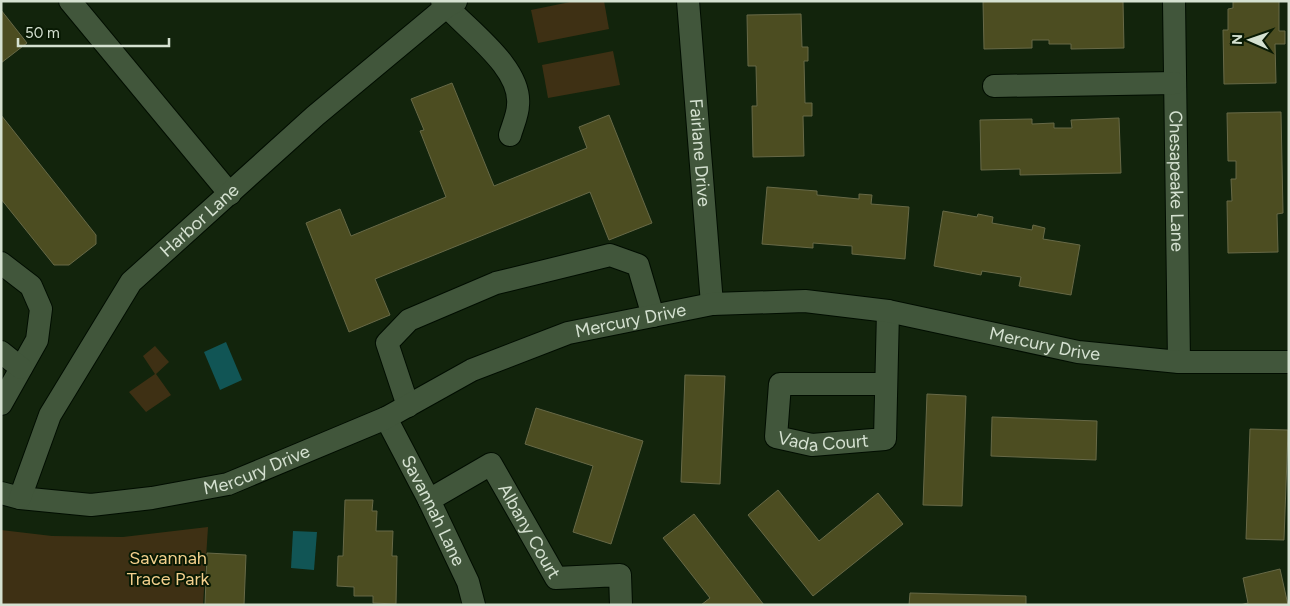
<svg xmlns="http://www.w3.org/2000/svg" width="1290" height="606" font-family="Figtree,sans-serif">
	<rect width="100%" height="100%" fill="#12240c"/>
	<g fill="#3e3014">
		<polygon points="575,1 604,1 609,29 538,43 531,10"/>
		<polygon points="613,51 620,85 548,98 542,65"/>
		<polygon points="155,346 169,362 156,374 171,395 146,412 129,392 155,374 143,356"/>
		<polygon points="208,527 203,605 1,605 1,530 52,536 123,537"/>
	</g>
	<g fill="#155">
		<polygon points="226,342 242,380 220,390 204,352"/>
		<polygon points="293,531 317,532 314,570 291,568"/>
	</g>
	<g fill="#4c4d21" stroke="#676947">
		<polygon points="983,1 1123,1 1124,48 1071,49 1071,44 1049,44 1049,40 1032,40 1032,48 984,49"/>
		<polygon points="1233,1 1279,1 1279,31 1285,31 1285,44 1275,44 1276,83 1224,84 1223,30 1228,30 1228,9 1233,8"/>
		<polygon points="1,10 27,43 1,63"/>
		<polygon points="801,14 802,47 808,47 808,61 804,61 805,103 812,103 812,116 803,116 804,156 753,157 752,106 757,106 756,66 748,66 747,15"/>
		<polygon points="452,83 494,186 587,148 579,127 609,115 652,223 609,240 590,192 375,279 390,315 349,332 306,223 340,209 351,236 446,197 420,131 424,130 411,99"/>
		<polygon points="1281,112 1283,213 1277,214 1278,252 1228,253 1227,201 1232,201 1231,179 1236,179 1236,161 1228,161 1227,113"/>
		<polygon points="1,115 96,235 96,244 69,265 54,265 1,199"/>
		<polygon points="1119,118 1121,173 1020,175 1020,169 981,170 980,120 1032,119 1032,124 1054,123 1054,128 1072,128 1071,120"/>
		<polygon points="767,187 817,191 817,195 859,199 859,194 872,195 871,204 909,207 905,259 852,254 852,246 813,243 813,248 762,244"/>
		<polygon points="943,211 977,217 978,214 993,217 992,223 1032,230 1033,225 1045,228 1043,239 1080,245 1071,295 1019,286 1021,277 982,271 981,275 934,266"/>
		<polygon points="685,375 725,376 720,484 681,482"/>
		<polygon points="927,394 966,396 962,506 923,505"/>
		<polygon points="536,408 643,441 611,544 573,532 593,466 525,444"/>
		<polygon points="992,417 1097,421 1096,460 991,456"/>
		<polygon points="1250,429 1288,430 1284,540 1246,539"/>
		<polygon points="778,490 819,541 878,493 903,524 813,596 748,515"/>
		<polygon points="345,500 373,500 372,511 377,511 376,531 393,531 392,556 397,556 396,604 373,603 373,596 354,596 354,587 337,586 338,556 343,556"/>
		<polygon points="694,514 764,605 701,605 710,598 663,538"/>
		<polygon points="207,553 246,555 244,605 205,605"/>
		<polygon points="1280,569 1288,605 1240,605 1248,603 1243,578"/>
		<polygon points="910,593 1026,596 1026,605 909,605"/>
	</g>
	<g fill="none" stroke-linecap="round" stroke-linejoin="round">
		<defs>
			<g id="minor">
				<polyline points="70,1 230,194"/>
				<path d="M442 1C464 28 522 66 518 105 518 114 513 125 510 135"/>
				<path id="s1" d="M688 1 712 304"/>
				<path id="s2" d="M1174 1 1179 362"/>
				<polyline points="994,86 1175,83"/>
				<polyline points="1,263 31,286 41,309 37,340 1,404"/>
				<polyline points="1,352 21,368"/>
				<path id="s3" d="M885 384H780L776 437 812 445 885 439 888 311"/>
				<polyline points="408,406 387,343 409,320 496,283 610,255 638,265 653,316"/>
				<path id="s4" d="M386 418 429 500 468 582 474 605"/>
				<path id="s5" d="M1 493 20 498 91 505 152 498 228 484 386 418 472 370 568 333 712 304 805 301 888 311 1078 352 1179 362H1289"/>
				<path id="s6" d="M20 498 50 415 131 282 315 116 446 7 456 1"/>
				<path id="s7" d="M429 500 491 464 556 578 620 575 621 605"/>
			</g>
		</defs>
		<use href="#minor" stroke="#010d00" stroke-width="24"/>
		<use href="#minor" stroke="#41563b" stroke-width="22"/>
	</g>
	<g text-anchor="middle" stroke-width="4" stroke-linejoin="round" paint-order="stroke">
		<g font-size="18" fill="#d5e1d1" stroke="#091a04">
			<text dy="6" stroke="none"><textPath href="#s1" startOffset="152">Fairlane Drive</textPath></text>
			<text dy="6" stroke="none"><textPath href="#s2" startOffset="180">Chesapeake Lane</textPath></text>
			<text dy="6" stroke="none"><textPath href="#s6" startOffset="336">Harbor Lane</textPath></text>
			<text dy="6" stroke="none"><textPath href="#s5" startOffset="666">Mercury Drive</textPath></text>
			<text dy="6" stroke="none"><textPath href="#s5" startOffset="1086">Mercury Drive</textPath></text>
			<text dy="6" stroke="none"><textPath href="#s3" startOffset="206">Vada Court</textPath></text>
			<text dy="6" stroke="none"><textPath href="#s5" startOffset="261">Mercury Drive</textPath></text>
			<text dy="6" stroke="none"><textPath href="#s4" startOffset="104">Savannah Lane</textPath></text>
			<text dy="6" stroke="none"><textPath href="#s7" startOffset="149">Albany Court</textPath></text>
		</g>
		<g font-size="18" fill="#f4d08d" stroke="#091a04">
			<text x="168" y="564">Savannah<tspan x="168" dy="21">Trace Park</tspan></text>
		</g>
	</g>
	<rect width="1290" height="606" fill="none" stroke="#d5e1d1" stroke-width="5"/>
	<g transform="translate(1250 40) rotate(272)" stroke="#091a04" stroke-width="4" paint-order="stroke">
	<path d="M0-4L9 19L0 12L-9 19Z" fill="#d5e1d1"/>
	<text y="-8" font-size="14" font-weight="bold" text-anchor="middle" fill="#d5e1d1">N</text>
	</g>
	<path d="M18 38v8h151v-8" fill="none" stroke="#d5e1d1" stroke-width="2.5"/>
	<text x="25" y="38" font-size="15" fill="#d5e1d1" stroke="#091a04" stroke-width="4" paint-order="stroke">50 m</text>
</svg>
